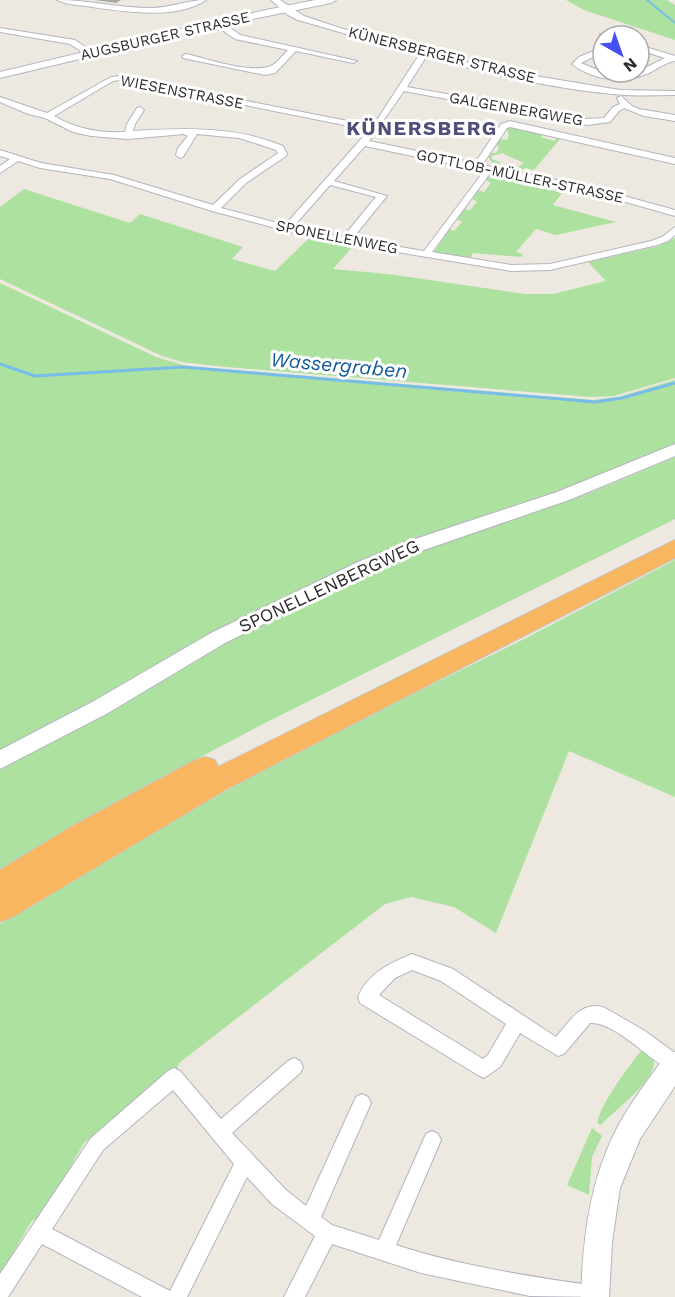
<svg xmlns="http://www.w3.org/2000/svg" width="675" height="1297" font-family="'Work Sans',sans-serif">
	<rect width="100%" height="100%" fill="#ede9e0"/>
	<g fill="#ade19f">
		<polygon points="566,0 667,0 675,5 675,40 584,10"/>
		<polygon points="511,125 542,133 541,137 554,141 557,137 561,138 534,170 525,168 521,172 498,166 503,164 515,169 524,163 502,153 492,156 492,159 501,163 495,166 488,157 491,153 496,153 499,148 497,144 500,139 507,140 509,135 506,127"/>
		<polygon points="493,172 547,184 544,188 562,193 553,205 616,222 556,235 536,229 516,252 523,254 521,257 472,253 471,259 434,252 450,229 454,231 462,222 456,219 464,209 470,210 477,202 472,199 478,190 484,192 491,183 486,180"/>
		<polygon points="24,189 130,223 140,214 243,247 232,259 275,271 309,238 354,245 333,269 388,274 525,294 553,294 606,281 588,262 659,246 675,238 675,378 614,396 591,397 215,366 182,362 162,356 0,279 0,207"/>
		<polygon points="0,283 156,357 187,366 593,400 618,397 675,380 675,445 572,487 428,535 0,752"/>
		<polygon points="675,457 675,519 267,722 159,779 0,869 0,768 108,712 209,651 264,621 379,568 439,543 587,494"/>
		<polygon points="675,560 675,797 569,751 496,933 454,907 411,897 385,904 179,1063 177,1070 84,1143 43,1214 31,1222 0,1275 0,924 166,824 298,751 528,637"/>
		<path d="M642 1050 654 1060C656 1082 615 1109 601 1125L598 1124C595 1112 632 1061 642 1050Z"/>
		<polygon points="592,1128 602,1136 592,1157 589,1195 567,1185"/>
	</g>
	<g fill="none" stroke-linecap="round" stroke-linejoin="round">
		<polyline stroke="#78bdea" stroke-width="2" points="647,0 675,23"/>
		<polyline stroke="#78bdea" stroke-width="3" points="0,364 35,376 183,367 595,402 622,398 675,383"/>
		<defs>
			<g id="street">
				<path d="M57 0C89 0 119 8 151 8 170 8 187 0 206 0 176 21 119 11 85 6 76 5 65 4 57 0Z"/>
				<path d="M271 0H280L304 16 343 29 421 51 499 70 620 90 675 91V95C658 95 641 96 624 95 557 90 491 74 426 57L407 87 587 119 604 118 613 107 620 104 617 98 621 96 632 106 639 109 675 115V121L644 116 624 108 619 111 610 122 587 125 404 91 369 141 475 163 501 124 510 121 675 158V164L510 127 507 128 482 165 595 188 675 210V216L594 193 491 172 432 252 511 265 550 264 651 241 662 237 675 227V235L668 241 657 245 550 270 511 271 313 238 212 211 110 179 40 168 18 161 0 173V166L10 159 0 156V150L41 163 114 175 213 205 240 179 278 153 276 150 239 138 197 134 183 157 180 158 176 155 178 148 188 136 184 134 128 139 91 136 73 132 45 118 28 114 0 102V97L47 113 111 77 120 76 373 126 419 55 298 20 288 15ZM120 80 369 130 285 225 221 208 246 183 286 156 287 154 283 146C235 126 185 128 133 131L135 124 144 110 140 107 137 108 127 124 125 132C99 133 76 129 54 116L113 81ZM365 146 484 171 424 251 352 239 387 196 334 181ZM330 185 376 197 343 237 293 227Z"/>
				<path d="M215 21H221L240 35 357 61 353 63 296 51 275 73 265 75 183 58 182 56 186 54C209 59 249 74 271 66 276 64 284 54 288 50L235 39 215 25Z"/>
				<polygon points="0,28 75,40 94,53 87,55 70,44 0,32"/>
				<polygon points="603,34 607,34 608,36 600,38 600,34"/>
				<path d="M639 45 675 56V61C666 62 657 69 649 73 624 84 594 81 572 64L579 57 603 47V52L581 63C618 80 631 76 665 58L639 50Z"/>
				<path d="M412 954 453 969 556 1037C569 1022 582 999 605 1008L645 1031 675 1053V1073C652 1063 615 1021 590 1023L564 1054 558 1056 520 1033 500 1067 484 1078 478 1075 360 1003 358 997C367 974 390 963 412 954ZM412 970 441 981 506 1024 488 1055 483 1059 379 995 395 978Z"/>
				<path d="M294 1058 300 1061 303 1067 300 1073 232 1133 286 1190 306 1206 356 1097 362 1094 368 1097 371 1103 321 1217 332 1225 379 1240 426 1134 432 1131 438 1134 441 1140 396 1245C460 1266 528 1276 595 1286L602 1289 604 1297 530 1296 421 1273 332 1244 305 1297H284L315 1236 272 1204 247 1177 187 1297H142L42 1244 8 1297H0V1274L91 1138 168 1071 174 1068 180 1071 221 1119 288 1061ZM173 1090 234 1164 170 1291 52 1229 103 1150Z"/>
			</g>
			<g id="secondary">
				<polygon points="315,0 336,0 331,3 218,26 0,78 0,72 218,20"/>
				<polygon points="675,444 675,456 569,500 421,551 370,572 225,643 108,713 0,769 0,750 94,701 211,633 358,562 409,541 557,492"/>
				<path d="M675 1052V1086L640 1139 620 1188 612 1242 609 1297H581C583 1240 589 1184 615 1132 629 1104 648 1080 666 1055Z"/>
			</g>
			<polygon id="highway" points="675,540 675,558 227,789 11,918 0,922 0,870 69,828 195,760 205,757 215,760 218,767"/>
		</defs>
		<use href="#street" stroke="#b3b4bf" stroke-width="2"/>
		<use href="#secondary" stroke="#b3b4bf" stroke-width="2"/>
		<use href="#highway" stroke="#c8c8c8" stroke-width="2"/>
		<use href="#street" fill="#fff" fill-rule="evenodd"/>
		<use href="#secondary" fill="#fff" fill-rule="evenodd"/>
		<use href="#highway" fill="#f8b660" fill-rule="evenodd"/>
	</g>
	<polygon fill="#aaa8a1" points="95,0 121,0 116,3"/>
	<g text-anchor="middle" stroke-width="6" stroke-linejoin="round" paint-order="stroke">
		<g font-size="15" fill="#2c2c2c" stroke="#fff">
			<text transform="translate(165 36) rotate(-13)" y="5">AUGSBURGER STRASSE</text>
			<text transform="translate(442 55) rotate(14)" y="5">KÜNERSBERGER STRASSE</text>
			<text transform="translate(182 92) rotate(11)" y="5">WIESENSTRASSE</text>
			<text transform="translate(516 109) rotate(10)" y="5">GALGENBERGWEG</text>
			<text transform="translate(520 176) rotate(12)" y="5">GOTTLOB-MÜLLER-STRASSE</text>
			<text transform="translate(337 237) rotate(11)" y="5">SPONELLENWEG</text>
		</g>
		<g font-size="18" fill="#2c2c2c" stroke="#fff">
			<text transform="translate(329 586) rotate(-25)" y="6">SPONELLENBERGWEG</text>
		</g>
		<g font-size="20" font-weight="bold" letter-spacing="1.5" fill="#4e507c" stroke="#fff">
			<text x="422" y="135">KÜNERSBERG</text>
		</g>
		<g font-size="20" font-style="italic" fill="#135a9a" stroke="#fff">
			<text transform="translate(339 365) rotate(5)" y="7">Wassergraben</text>
		</g>
	</g>
	<g transform="translate(621 54) rotate(140)"><circle r="28" fill="#ffffff" stroke="#ababab" stroke-width="1.5"/>
	<path d="M0-4.5L10 22L0 15L-10 22Z" fill="#4751f3"/>
	<text y="-9" font-size="16" font-weight="bold" text-anchor="middle" fill="#2c2c2c">N</text>
	</g>
</svg>
